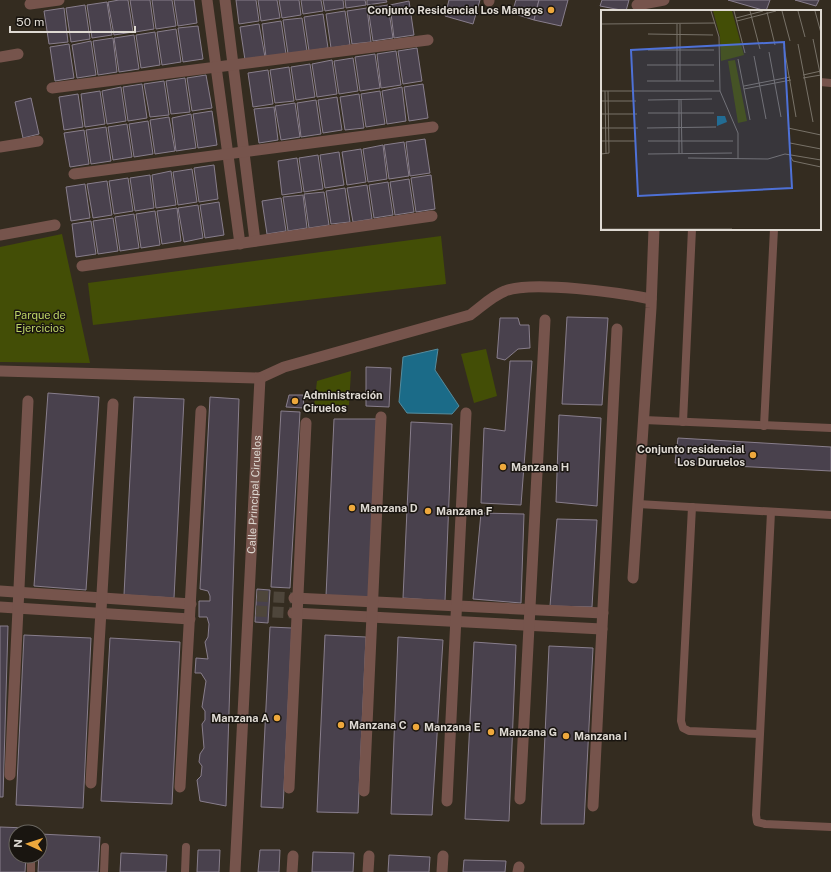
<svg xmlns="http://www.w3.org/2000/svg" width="831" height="872" font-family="'Public Sans',sans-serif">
	<rect width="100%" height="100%" fill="#342c20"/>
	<g fill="#434e06">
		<polygon points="62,234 90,363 0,362 0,247"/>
		<polygon points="441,236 446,284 93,325 88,283"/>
		<polygon points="486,349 497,396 474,403 461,354"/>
		<polygon points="351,371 349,405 314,406 317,381"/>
	</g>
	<polygon fill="#1b6b88" stroke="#568c9e" points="438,349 435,370 459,406 452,414 407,413 399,402 403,357"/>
	<g fill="#49414d" stroke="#887e8c">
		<polygon points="119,0 128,0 133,32 114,35 108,2"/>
		<polygon points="130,0 150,0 154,29 135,32"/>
		<polygon points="152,0 172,0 176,26 156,29"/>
		<polygon points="174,0 194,0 197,23 178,26"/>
		<polygon points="236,0 256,0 259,21 239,24"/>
		<polygon points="258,0 277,0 280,18 261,21"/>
		<polygon points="279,0 299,0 301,15 282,18"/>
		<polygon points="301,0 321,0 323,11 303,14"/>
		<polygon points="323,0 343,0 344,8 325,11"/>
		<polygon points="345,0 365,0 366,5 346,8"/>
		<polygon points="367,0 386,0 387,2 367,5"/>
		<polygon points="449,0 480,0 473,24 445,16"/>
		<polygon points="516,0 539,0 534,20 512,13"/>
		<polygon points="539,0 568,0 561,26 534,20"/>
		<polygon points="602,0 629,0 626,11 600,6"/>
		<polygon points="728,0 770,0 766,11"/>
		<polygon points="795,0 819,0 816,6"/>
		<polygon points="409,1 414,35 394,38 390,5"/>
		<polygon points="107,2 112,35 92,38 87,5"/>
		<polygon points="85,5 90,39 71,42 66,8"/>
		<polygon points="388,5 393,38 373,41 368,8"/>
		<polygon points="64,8 68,42 49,44 44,11"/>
		<polygon points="367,8 371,42 352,44 347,11"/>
		<polygon points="345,11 350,45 331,48 326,14"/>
		<polygon points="323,14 328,48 309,51 304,17"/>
		<polygon points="302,18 307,51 288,54 283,20"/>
		<polygon points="281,21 286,54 266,57 262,24"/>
		<polygon points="259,24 265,57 245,60 240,27"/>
		<polygon points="198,26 203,59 183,62 178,28"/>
		<polygon points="176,29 181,62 162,65 157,32"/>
		<polygon points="155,32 160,65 141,68 136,35"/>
		<polygon points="134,35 139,69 119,72 114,38"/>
		<polygon points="113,38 117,72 98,75 93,41"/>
		<polygon points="91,41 96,75 77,78 72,45"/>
		<polygon points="69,44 74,78 55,81 50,47"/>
		<polygon points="417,48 422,81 403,84 398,51"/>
		<polygon points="396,51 401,85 381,88 377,54"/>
		<polygon points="375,54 380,88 360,91 355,57"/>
		<polygon points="353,58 358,91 339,94 334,61"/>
		<polygon points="332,60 337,94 317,97 312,64"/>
		<polygon points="310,64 315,97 296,100 291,67"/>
		<polygon points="289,67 294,101 275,103 270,70"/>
		<polygon points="268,70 273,104 253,107 248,73"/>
		<polygon points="206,75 212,108 192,111 187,78"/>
		<polygon points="185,78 190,112 171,114 166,81"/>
		<polygon points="164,81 169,115 150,117 144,84"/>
		<polygon points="142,84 147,118 128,121 123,87"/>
		<polygon points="423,84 428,118 409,121 404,87"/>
		<polygon points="121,87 126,121 107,124 102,91"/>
		<polygon points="402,87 406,121 387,124 382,91"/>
		<polygon points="100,91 105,124 85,127 81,94"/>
		<polygon points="380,91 385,124 366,127 361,94"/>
		<polygon points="78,94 83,127 64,130 59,97"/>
		<polygon points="359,94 364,128 345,130 340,97"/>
		<polygon points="337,97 342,130 323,133 318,100"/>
		<polygon points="31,98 39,134 23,138 15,102"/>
		<polygon points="316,100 321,134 301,137 297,103"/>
		<polygon points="295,103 300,137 281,140 275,106"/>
		<polygon points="274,107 278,140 259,143 254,109"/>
		<polygon points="212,111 217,145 198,148 193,114"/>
		<polygon points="191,114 196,148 176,151 172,118"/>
		<polygon points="169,117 175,151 155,154 150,120"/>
		<polygon points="148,121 153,154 134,157 129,124"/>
		<polygon points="127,124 132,157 113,160 108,127"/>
		<polygon points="106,127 111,161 91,164 86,130"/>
		<polygon points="84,130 89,164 70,167 64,133"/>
		<polygon points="425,139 430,173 410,176 406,142"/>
		<polygon points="404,142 409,176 389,179 384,145"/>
		<polygon points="383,145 387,179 368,182 363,149"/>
		<polygon points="361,149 366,182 347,185 342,152"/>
		<polygon points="339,152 344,185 325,188 320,155"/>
		<polygon points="318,155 323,189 304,192 299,158"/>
		<polygon points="297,158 302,192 282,195 278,161"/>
		<polygon points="214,165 218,199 199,202 194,168"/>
		<polygon points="192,169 197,202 178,205 173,172"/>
		<polygon points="171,171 176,205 156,208 152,175"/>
		<polygon points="150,175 154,208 135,211 130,178"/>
		<polygon points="431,175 435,209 416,212 411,178"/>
		<polygon points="128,178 133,211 114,214 109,181"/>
		<polygon points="409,179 414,212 395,215 390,182"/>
		<polygon points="107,181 112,215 93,218 87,184"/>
		<polygon points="388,182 393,215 374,218 369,185"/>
		<polygon points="85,184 90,218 71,221 66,187"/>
		<polygon points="367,185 372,219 353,222 347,188"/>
		<polygon points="345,188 350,222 331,224 326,191"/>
		<polygon points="324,192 329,225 309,228 304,194"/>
		<polygon points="303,195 307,228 288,231 283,197"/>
		<polygon points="281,198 286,231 267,234 262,201"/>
		<polygon points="219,202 224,235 205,238 200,205"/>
		<polygon points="198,205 203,238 184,242 178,208"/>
		<polygon points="177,208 181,241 162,244 157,211"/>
		<polygon points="155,211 160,245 141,248 136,214"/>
		<polygon points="134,214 139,248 120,251 115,217"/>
		<polygon points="113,218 118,251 98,254 93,221"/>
		<polygon points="91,221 96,254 76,257 72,224"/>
		<polygon points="567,317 608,318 602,405 562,404"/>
		<polygon points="500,318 518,318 520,325 529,325 530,348 518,349 505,360 497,358"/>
		<polygon points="510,361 532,361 521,505 481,503 484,428 505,431"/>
		<polygon points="366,367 391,368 389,407 366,406"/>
		<polygon points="48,393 99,397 86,590 34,586"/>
		<polygon points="289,395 303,395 304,408 286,407"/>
		<polygon points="134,397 184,399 174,598 124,595"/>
		<polygon points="210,397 239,399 226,806 200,801 197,780 201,776 202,766 199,762 200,754 204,748 202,724 205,720 205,711 202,707 206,681 201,673 195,673 196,658 208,659 205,642 208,637 209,624 207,617 199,617 199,601 210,601 210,596 208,591 200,589"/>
		<polygon points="281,411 300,412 290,588 271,587"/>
		<polygon points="559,415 601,418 597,506 556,502"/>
		<polygon points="334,419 378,419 369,597 326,596"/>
		<polygon points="411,422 452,424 445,601 403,598"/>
		<polygon points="678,438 831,447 831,471 675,463"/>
		<polygon points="481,513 524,514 521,603 473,599"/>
		<polygon points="557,519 597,520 592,607 550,606"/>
		<polygon points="257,589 270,590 268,623 255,622"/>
		<polygon points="0,626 8,626 3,797 0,797"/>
		<polygon points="270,627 292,628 283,808 261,807"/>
		<polygon points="24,635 91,638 83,808 16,805"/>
		<polygon points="325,635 366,637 358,813 317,812"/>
		<polygon points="398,637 443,640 432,815 391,814"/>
		<polygon points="110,638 180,642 172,804 101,801"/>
		<polygon points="474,642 516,645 509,821 465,819"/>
		<polygon points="549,646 593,648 584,824 541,824"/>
		<polygon points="0,827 27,828 27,832 16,832 16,856 26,856 25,872 0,872"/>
		<polygon points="40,834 100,837 98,872 38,872"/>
		<polygon points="198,850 220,850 219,872 197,872"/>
		<polygon points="260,850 280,850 279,872 258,872"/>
		<polygon points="313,852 354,853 353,872 312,872"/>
		<polygon points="121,853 167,855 166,872 120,872"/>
		<polygon points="389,855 430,857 429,872 388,872"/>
		<polygon points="464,860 506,861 505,872 463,872"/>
	</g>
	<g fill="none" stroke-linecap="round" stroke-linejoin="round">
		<g stroke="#4e463b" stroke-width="11" stroke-dasharray="11 5.5" stroke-linecap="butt">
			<polyline points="257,596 294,598"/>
			<polyline points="256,611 293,613"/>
		</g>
		<g stroke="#76544c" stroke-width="8">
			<polyline points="820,82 831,83"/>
			<polyline points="644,420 831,428"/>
			<polyline points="683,422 692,229"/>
			<polyline points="764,426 774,229"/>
			<polyline points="638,504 831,515"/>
			<polyline points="692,507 681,721 683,728 689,731 759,734"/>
			<polyline points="771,512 756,815 757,822 765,824 831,827"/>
			<polyline points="31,872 31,856"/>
			<polyline points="104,872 105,847"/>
			<polyline points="185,872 186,847"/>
		</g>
		<g stroke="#76544c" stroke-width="11">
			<polyline points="207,0 240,244"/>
			<polyline points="225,0 255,241"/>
			<polyline points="489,1 489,0"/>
			<polyline points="30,4 59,0"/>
			<polyline points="637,5 664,0"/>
			<polyline points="0,57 18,54"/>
			<polyline points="52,88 428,40"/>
			<polyline points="0,147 38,141"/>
			<polyline points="74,174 433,127"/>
			<polyline points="0,235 55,225"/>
			<polyline points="82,266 432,216"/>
			<path d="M0 371 260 378 284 367 470 315C481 307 492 296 505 291 531 280 622 293 651 299"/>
			<polyline points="633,578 651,308 654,229"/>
			<polyline points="0,591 191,604"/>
			<polyline points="294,598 603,613"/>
			<polyline points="0,607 190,619"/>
			<polyline points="293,613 602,629"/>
			<polyline points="10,775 28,401"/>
			<polyline points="91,783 113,404"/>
			<polyline points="180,787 201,411"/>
			<polyline points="289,788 306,423"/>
			<polyline points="364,791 381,417"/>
			<polyline points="520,799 545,320"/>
			<polyline points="447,801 466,413"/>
			<polyline points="593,806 617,329"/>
			<path id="s1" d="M235 872 260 378"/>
			<polyline points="292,872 293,856"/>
			<polyline points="368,872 369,856"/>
			<polyline points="442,872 443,856"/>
			<polyline points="518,872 519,867"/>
		</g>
	</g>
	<g fill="#eea83c" stroke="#191510" stroke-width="1.5">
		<circle cx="551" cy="10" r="4"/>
		<circle cx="295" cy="401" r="4"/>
		<circle cx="753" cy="455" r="4"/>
		<circle cx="503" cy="467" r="4"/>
		<circle cx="352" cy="508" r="4"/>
		<circle cx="428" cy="511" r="4"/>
		<circle cx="277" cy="718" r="4"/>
		<circle cx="341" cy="725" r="4"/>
		<circle cx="416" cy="727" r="4"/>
		<circle cx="491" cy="732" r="4"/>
		<circle cx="566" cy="736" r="4"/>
	</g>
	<g text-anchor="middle" stroke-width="3" stroke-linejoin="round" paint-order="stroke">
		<g font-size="11" font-weight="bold" fill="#dfdad3" stroke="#191510" text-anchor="start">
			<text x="543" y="14" text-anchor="end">Conjunto Residencial Los Mangos</text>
			<text x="303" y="399">Administración<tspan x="303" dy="13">Ciruelos</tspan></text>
			<text x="745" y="453" text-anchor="end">Conjunto residencial<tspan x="745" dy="13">Los Duruelos</tspan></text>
			<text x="511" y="471">Manzana H</text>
			<text x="360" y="512">Manzana D</text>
			<text x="436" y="515">Manzana F</text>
			<text x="269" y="722" text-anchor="end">Manzana A</text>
			<text x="349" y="729">Manzana C</text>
			<text x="424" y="731">Manzana E</text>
			<text x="499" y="736">Manzana G</text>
			<text x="574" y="740">Manzana I</text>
		</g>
		<g font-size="11" fill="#bed466" stroke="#191510">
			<text x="40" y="319">Parque de<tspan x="40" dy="13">Ejercicios</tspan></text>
		</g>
		<g font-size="11" fill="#dfdad3" stroke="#191510">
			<text dy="4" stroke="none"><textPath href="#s1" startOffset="378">Calle Principal Ciruelos</textPath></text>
		</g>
	</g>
	<g transform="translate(601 10)">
		<rect width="220" height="220" fill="#342c20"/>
		<path d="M112 1H131L143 45 120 51 119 26ZM134 50 146 111 137 113 127 51Z" fill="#434e06"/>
		<path d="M116 106H124L126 112 116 116Z" fill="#1b6b88"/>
		<path fill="none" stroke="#787268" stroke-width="1" d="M110 1 118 27 119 81 137 123V149M133 1 144 43M149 1 159 39M181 1 189 31M197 1 204 27M214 1 220 23M166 2 174 35M135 8 162 1M136 11 175 1M0 14 114 13M47 24 112 25M212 29 220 68M197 34 212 112M183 37 195 107M47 40H113M168 42 180 107M153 46 165 109M137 49 149 110M46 55H113M202 65 220 61M202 68 220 65M46 71H113M76 71V14M79 71V14M143 76 189 67M143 79 190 70M0 81H119M4 81 5 144M78 89V143M80 89 81 143M47 90 111 89M0 91H35M47 103H113M0 104H36M0 118H37M46 118 115 117M187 118 220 125M0 131H35M47 131H132M189 133 220 139M0 144 8 143 7 81M47 144 131 143M188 144 192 151 220 157M87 148 167 149 184 144 220 150M0 219H131"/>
		<path fill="#4e71d7" fill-opacity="0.15" stroke="#4e71d7" stroke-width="2" d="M183 32 191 178 37 186 30 40Z"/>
		<rect width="220" height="220" fill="none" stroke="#dfdad3" stroke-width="2"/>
	</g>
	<g transform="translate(28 844) rotate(273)"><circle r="19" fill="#191510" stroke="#68645e"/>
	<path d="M0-3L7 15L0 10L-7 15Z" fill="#eea83c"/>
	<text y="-6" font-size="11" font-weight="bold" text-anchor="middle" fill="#dfdad3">N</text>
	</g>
	<path d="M10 26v6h125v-6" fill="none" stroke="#dfdad3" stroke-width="2"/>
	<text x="16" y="26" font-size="12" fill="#dfdad3" stroke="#191510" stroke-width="3" paint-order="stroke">50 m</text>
</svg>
